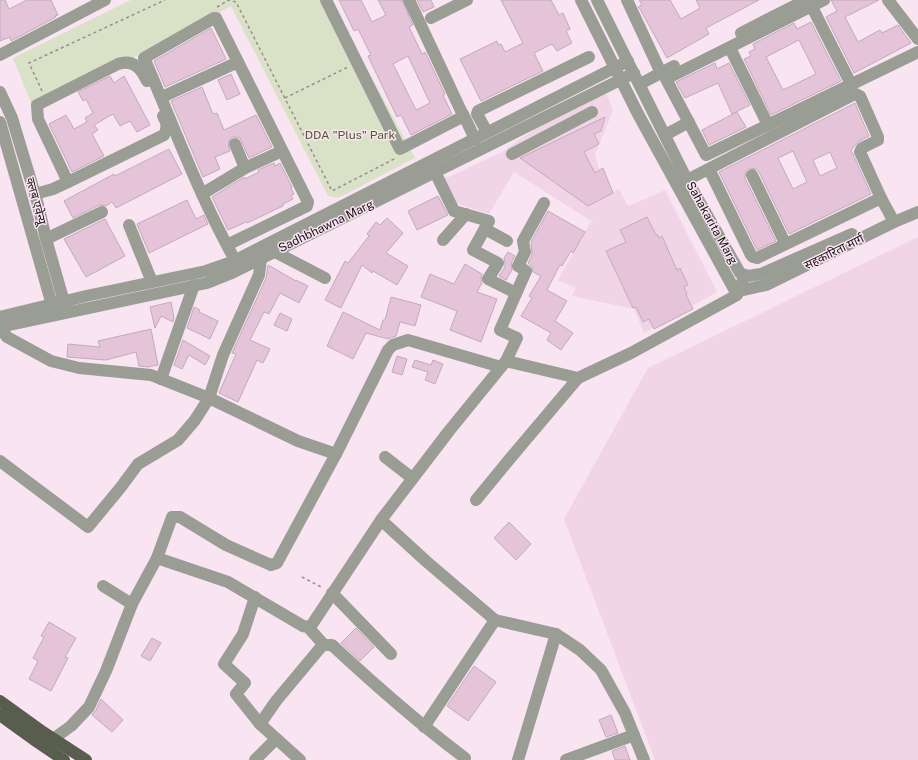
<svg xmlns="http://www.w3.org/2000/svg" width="918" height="760" font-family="'Public Sans','Noto Sans Devanagari',sans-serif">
	<rect width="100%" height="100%" fill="#f9e4f1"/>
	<g fill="#f1d5e7">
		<polygon points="605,88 613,111 595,154 598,166 611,193 619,189 626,203 629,206 665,190 717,292 644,333 634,309 572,296 576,288 558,280 590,223 593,222 514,172 489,214 455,203 443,177 449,177 502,152 570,105"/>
		<polygon points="918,237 918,760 655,760 564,519 648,368"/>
	</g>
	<polygon fill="#d9e1c7" points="131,0 330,0 415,158 338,198 328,196 231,6 34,110 13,58"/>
	<g fill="#e5c3d9" stroke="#c0acb9" fill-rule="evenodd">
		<polygon points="0,0 5,0 9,9 27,0 51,0 58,15 55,16 56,17 11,41 10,37 0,41"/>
		<path d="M339 0H361L372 22 386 15 378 0H402L413 25 409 27 422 54 425 52 445 94 443 95 452 114 411 135 401 115 397 117 368 56 371 55 358 29 354 31ZM408 56 430 103 416 110 393 64Z"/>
		<polygon points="417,0 431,0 434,7 423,12"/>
		<polygon points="501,0 551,0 559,15 563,13 570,29 566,31 572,43 557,51 552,44 534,53 543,71 481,101 460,59 497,41 498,45 501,44 505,52 523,43"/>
		<polygon points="639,0 670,0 681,19 700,8 696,0 759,0 706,28 709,34 667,58 640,9 638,7 642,5"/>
		<polygon points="831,0 879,0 845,17 858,42 880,30 882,33 898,25 911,43 854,73 826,17 837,11"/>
		<path d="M811 22 841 81 771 115 744 59 751 56 749 52 755 49 753 44 794 23 797 29ZM799 40 816 74 783 90 766 57Z"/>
		<polygon points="211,28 226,59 165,87 154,61"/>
		<polygon points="715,63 717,69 729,63 750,105 732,114 718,83 685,98 676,82"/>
		<polygon points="231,74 240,94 227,100 218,80"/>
		<polygon points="110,76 114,83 124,76 150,125 137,132 130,121 120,126 113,114 94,125 98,130 92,134 104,156 72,172 49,124 66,115 74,129 87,122 85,118 93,113 86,99 83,101 78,92"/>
		<polygon points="202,87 213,114 217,113 224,130 256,115 272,147 249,158 240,138 236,137 232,137 228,143 230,151 215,157 220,169 203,177 171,101"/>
		<path d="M855 103 869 136 858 142 851 150 871 194 789 234 759 172 756 169 749 168 746 171 745 178 776 241 757 250 719 172ZM793 151 807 182 793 189 778 158ZM830 152 837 168 820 176 813 160Z"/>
		<polygon points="737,112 746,127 709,145 702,130"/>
		<polygon points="605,117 601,131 594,134 599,144 584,152 595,173 603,168 613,193 588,206 520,158"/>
		<polygon points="169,149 182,174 116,208 112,202 106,206 99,205 73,218 64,201 114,174 115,176"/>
		<polygon points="274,163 275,166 280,163 292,187 291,188 294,194 291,196 293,199 283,204 283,206 247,223 246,222 228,230 212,197 244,177 245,179 259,172 258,170"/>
		<polygon points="438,196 448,215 417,230 408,211"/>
		<polygon points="187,200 196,219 204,215 208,224 149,253 137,224"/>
		<polygon points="548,211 585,232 573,253 571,251 562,266 560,265 547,290 567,301 555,321 573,333 561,350 547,340 551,333 521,316 532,298 529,296 541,276 533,272 532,267 528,263 532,255 531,242"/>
		<polygon points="647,217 656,235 657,234 659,238 662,236 677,270 680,268 688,285 684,287 687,294 686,295 693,309 654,329 649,319 643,322 636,307 633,308 606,251 626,242 620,230"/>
		<polygon points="387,218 403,233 386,253 408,266 397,285 373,271 372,273 362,265 341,308 325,300 345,261 348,263 369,236 367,234 376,222 380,225"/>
		<polygon points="105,219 125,256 86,277 64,239"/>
		<polygon points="508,252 515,256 511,263 512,270 506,280 499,276 505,267 505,263 504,258"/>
		<polygon points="465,264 482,274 481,279 482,283 477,292 497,299 481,342 450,330 457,311 421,297 430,274 454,284"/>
		<polygon points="268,265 296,281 296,280 308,286 299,303 280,293 269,314 264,312 250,340 270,349 263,363 257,360 238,402 219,393 236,354 232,353 266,278"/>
		<polygon points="391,297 421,305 415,326 400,322 396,336 388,339 366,333 353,359 327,346 343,312 380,330 383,320 385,320"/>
		<polygon points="171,302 174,318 173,322 161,316 155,328 150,307"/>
		<polygon points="194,307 200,310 199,312 218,321 210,339 187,328"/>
		<polygon points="280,313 292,319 287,331 274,325"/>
		<polygon points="151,329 158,365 148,367 139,366 136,352 106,360 67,357 68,344 100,347 98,341"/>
		<polygon points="183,340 210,356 205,365 189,355 182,369 174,365"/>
		<polygon points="397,356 407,359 402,375 392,372"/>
		<polygon points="415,360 431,365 433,360 443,364 435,384 425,380 428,372 412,367"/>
		<polygon points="509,522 531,544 516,560 494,538"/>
		<polygon points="49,622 76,638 65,657 68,658 51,691 29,679 38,661 33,658 44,637 41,636"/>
		<polygon points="356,628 374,647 360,661 341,643"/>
		<polygon points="152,638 161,643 150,661 141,656"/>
		<polygon points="474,666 496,682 468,721 447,706"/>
		<polygon points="101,699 123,720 112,732 92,715 96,710"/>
		<polygon points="611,715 618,733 606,737 599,720"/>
		<polygon points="625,746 630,760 615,760 612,751"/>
	</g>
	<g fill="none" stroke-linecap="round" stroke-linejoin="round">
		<g stroke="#9a8b94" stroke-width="1.5" stroke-dasharray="3 3" stroke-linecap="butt">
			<polyline points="217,7 229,0 236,2 332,191 396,158"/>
			<polyline points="42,91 29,63 165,0"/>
			<polyline points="285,98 348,67"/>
			<polyline points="302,577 323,588"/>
		</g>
		<g stroke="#9a9d94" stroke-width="12">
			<polyline points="326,0 400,149 462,117 463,115 409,0"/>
			<polyline points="581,0 638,114 734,289 739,291 766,285 894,222 918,212"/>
			<polyline points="597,0 687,180 740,273 748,276 761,274 852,234"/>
			<polyline points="627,0 661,73"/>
			<polyline points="824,0 666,79 706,155 918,52"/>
			<polyline points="888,0 918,39"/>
			<polyline points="812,7 851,84"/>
			<polyline points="431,18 467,0"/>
			<polyline points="741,33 806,0"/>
			<polyline points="730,48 768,125"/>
			<polyline points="0,55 105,0"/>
			<polyline points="640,84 674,66"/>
			<polyline points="0,92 12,118 37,201 46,239 66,309"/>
			<polyline points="162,97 238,62"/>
			<polyline points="463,114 475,139"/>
			<polyline points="0,122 54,312"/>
			<polyline points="487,132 477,114 478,111 589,57"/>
			<polyline points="665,135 689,122"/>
			<polyline points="235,144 245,168"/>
			<polyline points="512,154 592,112"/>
			<polyline points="435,172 454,211 489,221 473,250 498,263 488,279 516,293"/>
			<polyline points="752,175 785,243"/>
			<polyline points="687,180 853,95 856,94 860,96 878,137 878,140 862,148 860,152 881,198 757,258 753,257 751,255 709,169"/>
			<path d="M68 182 38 119 37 105 118 64C133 59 141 68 147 81"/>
			<path d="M35 194 53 189 68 182 164 135C168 127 167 123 163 116"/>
			<polyline points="202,194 245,168 282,151"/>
			<polyline points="881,198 894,222"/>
			<polyline points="129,225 152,282"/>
			<polyline points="485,229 507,241"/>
			<polyline points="46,239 102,212"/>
			<polyline points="443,240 466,214"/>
			<path d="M227 245 307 206 308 202 216 18H214L144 58C174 126 199 196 235 260"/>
			<polyline points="275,252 325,278"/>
			<polyline points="0,317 86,296 206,271 232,262 628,61"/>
			<polyline points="0,327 207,283 232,273 634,73"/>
			<polyline points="0,328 7,337 51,361 79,368 151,375 209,398 298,441 336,454"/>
			<polyline points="506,361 517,338 500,330 526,271 518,266 525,252 523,241 544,203"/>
			<polyline points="161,379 194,285"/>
			<polyline points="385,457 412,478"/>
			<polyline points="0,461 88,527 121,487 138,464 178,440 195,420 209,398 223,355 259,275 261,259"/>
			<polyline points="476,500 508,461 578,378"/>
			<polyline points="381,520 427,562 495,620 556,634 580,650 601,670 625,713 644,760"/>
			<polyline points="157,558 228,582 303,626 308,627 324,645"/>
			<polyline points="103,586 132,604"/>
			<polyline points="332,593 391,654"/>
			<polyline points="255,597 243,634 224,664 245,683 236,694 260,724 300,760"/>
			<polyline points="308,627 311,626 381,520 449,431 506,361 578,378 631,353 737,295 745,275"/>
			<path d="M260 724 276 701 321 647 324 645H332C375 685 418 723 465 758"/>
			<polyline points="424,727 495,620"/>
			<polyline points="53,739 71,726 89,707 106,671 132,604 157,558 172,517 180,517 226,545 271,565 277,563 336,454 388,350 393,345 408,340 501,367"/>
			<polyline points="255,760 276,739"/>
			<polyline points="518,760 556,634"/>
			<polyline points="566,760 634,735"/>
		</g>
		<g stroke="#585d4e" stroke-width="12">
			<polyline points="0,701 43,732 86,760"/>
			<polyline points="0,715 33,739 64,760"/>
		</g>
	</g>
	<g text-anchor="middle" stroke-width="3" stroke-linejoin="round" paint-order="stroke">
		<g font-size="12" fill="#505c28" stroke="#f9e4f1">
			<text x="350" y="139">DDA "Plus" Park</text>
		</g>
		<g font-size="12" fill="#1a1317" stroke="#f9e4f1">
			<text transform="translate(36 201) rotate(75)" y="4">क्लब एवेन्यू</text>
			<text transform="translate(712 223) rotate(61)" y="4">Sahakarita Marg</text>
			<text transform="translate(326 226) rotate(-26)" y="4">Sadhbhawna Marg</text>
			<text transform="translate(834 252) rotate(-26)" y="4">सहकारिता मार्ग</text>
		</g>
	</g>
</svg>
